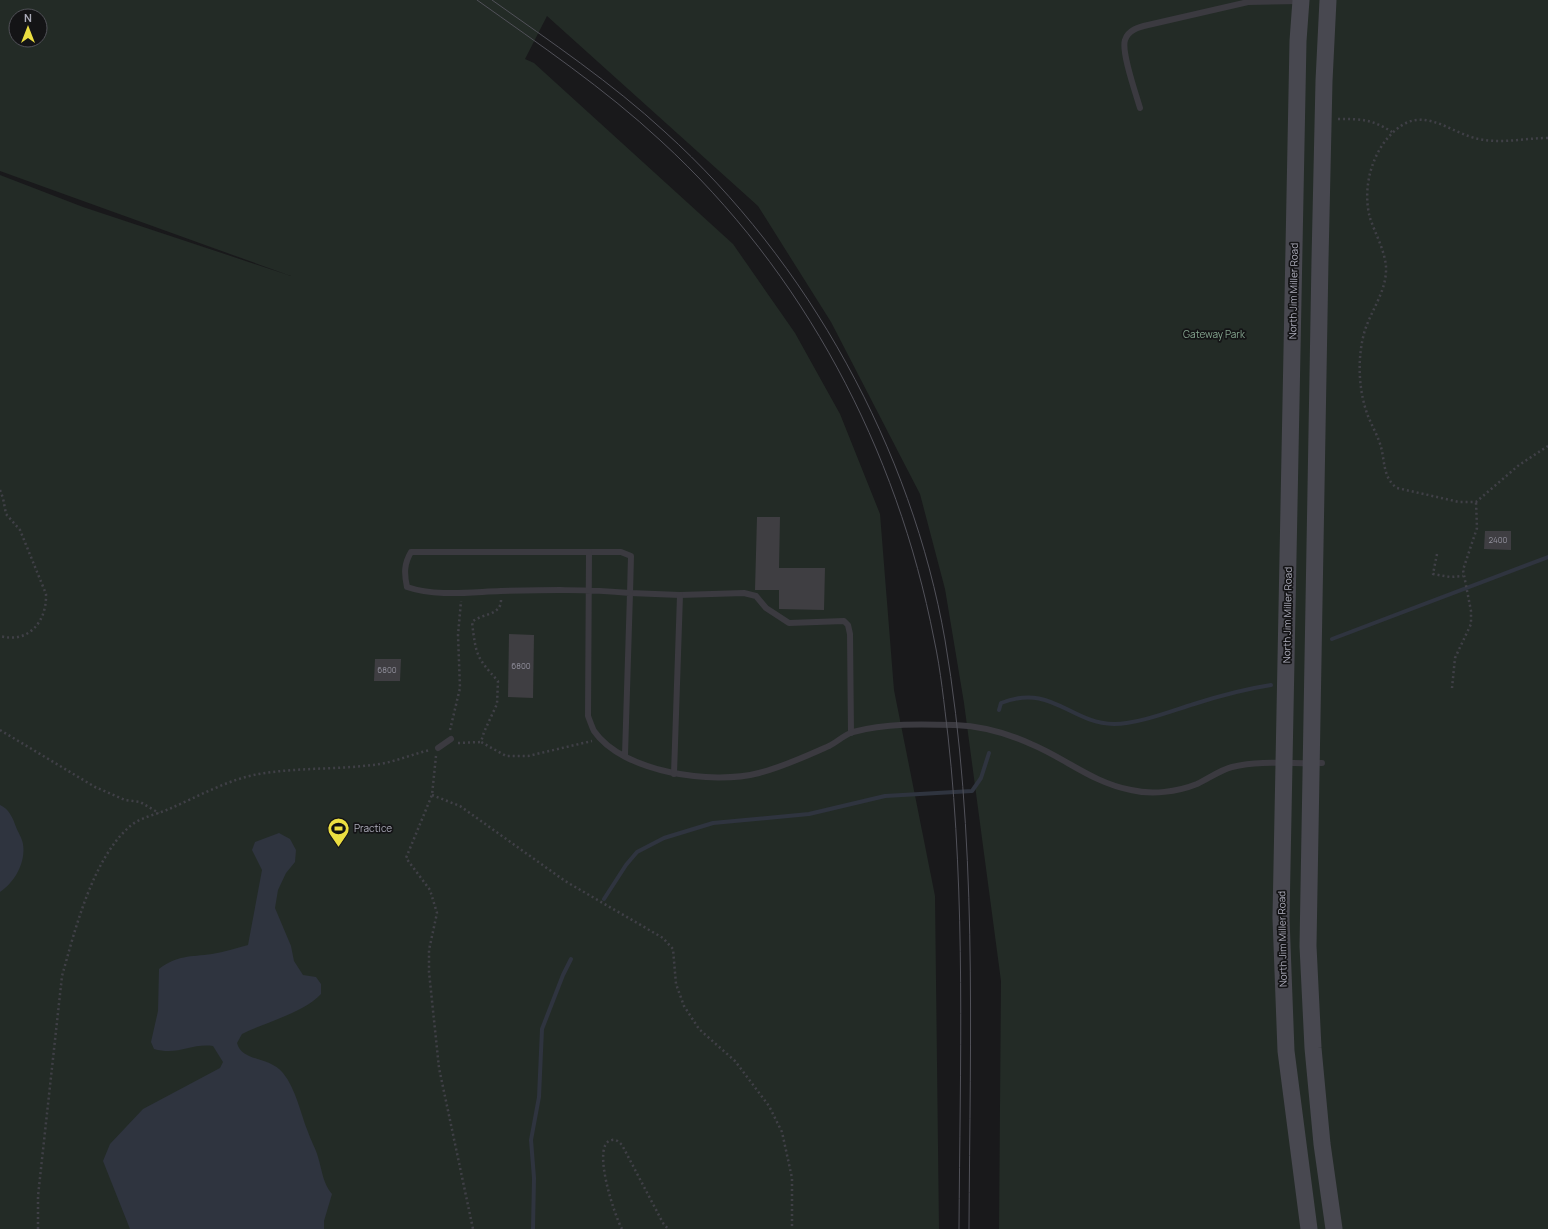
<svg xmlns="http://www.w3.org/2000/svg" width="1548" height="1229" font-family="Manrope,sans-serif">
	<rect width="100%" height="100%" fill="#19191b"/>
	<path fill="#232b26" fill-rule="evenodd" d="M0 0H1548V1229H999L1001 981 964 703 945 589 920 494 831 322 758 206 547 16 525 59 534 63 733 244 795 333 840 414 880 514 894 690 935 896 939 1229H0V175L83 207 291 276 0 171ZM16 16H40V40H16Z"/>
	<g fill="#2f343f">
		<path d="M0 805C9 809 13 818 16 827 18 832 22 838 23 844 26 862 15 882 0 892V896Z"/>
		<path d="M279 833 290 839 296 850 295 862 286 873 278 890 275 908 291 946 294 961 303 975 316 977 321 984V994C303 1013 266 1022 242 1034L237 1043C242 1062 269 1056 283 1073 296 1089 300 1112 308 1132 311 1141 316 1149 318 1157 322 1170 323 1184 332 1194L324 1221V1229H130L103 1161 110 1144 143 1109 220 1068 223 1062 213 1046C191 1043 178 1056 154 1049L151 1042 158 1011 159 969C177 955 190 957 212 954 224 952 236 948 248 945L262 870 252 850 255 842Z"/>
	</g>
	<g fill="none" stroke-linecap="round" stroke-linejoin="round">
		<g stroke="#2f343f" stroke-width="4">
			<polyline points="1332,639 1548,557"/>
			<path d="M999 710 1001 703C1052 683 1069 723 1114 724 1138 724 1171 711 1194 704 1219 696 1245 689 1271 685"/>
			<polyline points="604,899 626,865 637,852 664,838 713,823 809,814 885,796 972,791 981,778 989,753"/>
			<polyline points="533,1229 534,1178 531,1140 539,1097 542,1029 563,975 571,959"/>
		</g>
	</g>
	<g fill="#3f3e42">
		<polygon points="757,517 780,517 779,568 825,568 824,610 779,609 779,590 755,590"/>
		<polygon points="1485,531 1511,531 1511,550 1484,549"/>
		<polygon points="509,634 534,635 533,698 508,697"/>
		<polygon points="375,659 401,659 400,681 374,681"/>
	</g>
	<g fill="none" stroke-linecap="round" stroke-linejoin="round">
		<g stroke="#404047" stroke-width="2.5" stroke-dasharray="2 3" stroke-linecap="butt">
			<path d="M1338 119C1361 119 1372 119 1392 132"/>
			<path d="M1548 138C1524 138 1504 144 1479 139 1455 135 1429 110 1404 124 1374 142 1361 185 1370 218 1375 233 1385 251 1386 267 1387 290 1372 309 1365 330 1357 356 1358 390 1368 416 1372 426 1378 436 1381 447 1385 462 1383 478 1397 488L1459 502H1476L1519 465 1548 446"/>
			<path d="M0 490 3 498 6 514 20 530 46 594C47 621 29 644 0 636"/>
			<polyline points="1437,554 1433,574 1450,577 1463,576"/>
			<path d="M501 600C501 616 482 613 472 622 476 655 476 657 498 681L497 704 484 732 481 742 506 756H528L592 741"/>
			<polyline points="1452,688 1455,658 1471,624 1471,611 1463,570 1477,528 1476,502"/>
			<polyline points="0,730 95,787 125,800 140,802 159,813"/>
			<polyline points="450,730 460,688 458,635 461,601"/>
			<polyline points="458,743 481,742"/>
			<polyline points="436,756 432,795 406,858 430,890 437,913 429,950 429,972 439,1068 473,1229"/>
			<polyline points="432,795 460,806 565,881 663,938 673,949 676,984 684,1006 699,1029 735,1061 769,1106 782,1132 792,1178 792,1229"/>
			<path d="M38 1229V1196L62 976C75 930 92 861 128 828 139 817 156 815 169 809 197 797 229 779 259 774 299 767 340 770 380 764 397 761 413 754 430 750"/>
			<path d="M622 1229C615 1217 590 1143 612 1140 616 1139 619 1142 622 1145L663 1223 668 1229"/>
		</g>
		<g stroke="#3b3a40" stroke-width="6">
			<path d="M1140 108C1136 94 1121 52 1125 40 1128 30 1139 27 1148 25L1248 2 1299 1"/>
			<polyline points="589,552 621,552 631,556 630,593 680,595 744,593 756,596 766,608 789,623 844,621 848,625 850,634 851,733"/>
			<polyline points="438,748 451,739"/>
			<path d="M625 755 630 593C587 589 544 590 501 591 471 592 436 597 407 587 404 573 404 564 411 552H589L588 716C590 721 592 727 594 731 623 773 713 785 759 773 783 767 806 756 829 746 837 742 844 735 853 732 886 723 921 724 955 725 980 726 1007 733 1031 744 1065 758 1093 783 1131 790 1152 795 1177 792 1197 784 1208 779 1220 770 1232 767 1262 760 1292 764 1322 763"/>
			<polyline points="674,774 680,595"/>
		</g>
		<g stroke="#484850" stroke-width="17">
			<polyline points="1301,0 1298,41 1281,918 1286,1051 1309,1229"/>
			<polyline points="1328,0 1324,81 1320,260 1308,946 1313,1048 1322,1144 1334,1229"/>
		</g>
		<g stroke="#515159" stroke-width="1">
			<path d="M477 0C540 45 604 88 661 141 804 272 897 449 934 639 941 671 944 704 948 736 966 900 960 1065 959 1229"/>
			<path d="M492 0C551 42 612 83 665 132 808 261 912 450 945 640 978 835 970 1033 969 1229"/>
		</g>
	</g>
	<defs>
		<symbol id="stadium-pin" viewBox="-11 -11 22 30"><path d="M0 17L-7.5 6A9.5 9.5 0 1 1 7.5 6Z" fill="#ebde41" stroke="#141416"/><path d="M0-5a6.5 5 0 1 0 0 10a6.5 5 0 1 0 0-10ZM-3.5-1.8h7v3.6h-7Z" fill="#111"/></symbol>
	</defs>
	<g fill-rule="evenodd">
		<use href="#stadium-pin" x="326" y="816" width="25" height="34"/>
	</g>
	<g text-anchor="middle" stroke-width="3.5" stroke-linejoin="round" paint-order="stroke">
		<g font-size="8" fill="#91909c">
			<text x="1498" y="543">2400</text>
			<text x="521" y="669">6800</text>
			<text x="387" y="673">6800</text>
		</g>
		<g font-size="10" fill="#acacba" stroke="#141416">
			<text transform="translate(1293 291) rotate(-89)" y="4">North Jim Miller Road</text>
			<text transform="translate(1287 615) rotate(-89)" y="4">North Jim Miller Road</text>
			<text transform="translate(1282 939) rotate(-91)" y="4">North Jim Miller Road</text>
		</g>
		<g font-size="10" fill="#84a48e" stroke="#141416">
			<text x="1214" y="338">Gateway Park</text>
		</g>
		<g font-size="10" fill="#acacba" stroke="#141416" text-anchor="start">
			<text x="354" y="832">Practice</text>
		</g>
	</g>
	<g transform="translate(28 28)"><circle r="19" fill="#141416" stroke="#515158"/>
	<path d="M0-3L7 15L0 10L-7 15Z" fill="#ebde41"/>
	<text y="-6" font-size="11" font-weight="bold" text-anchor="middle" fill="#acacba">N</text>
	</g>
</svg>
